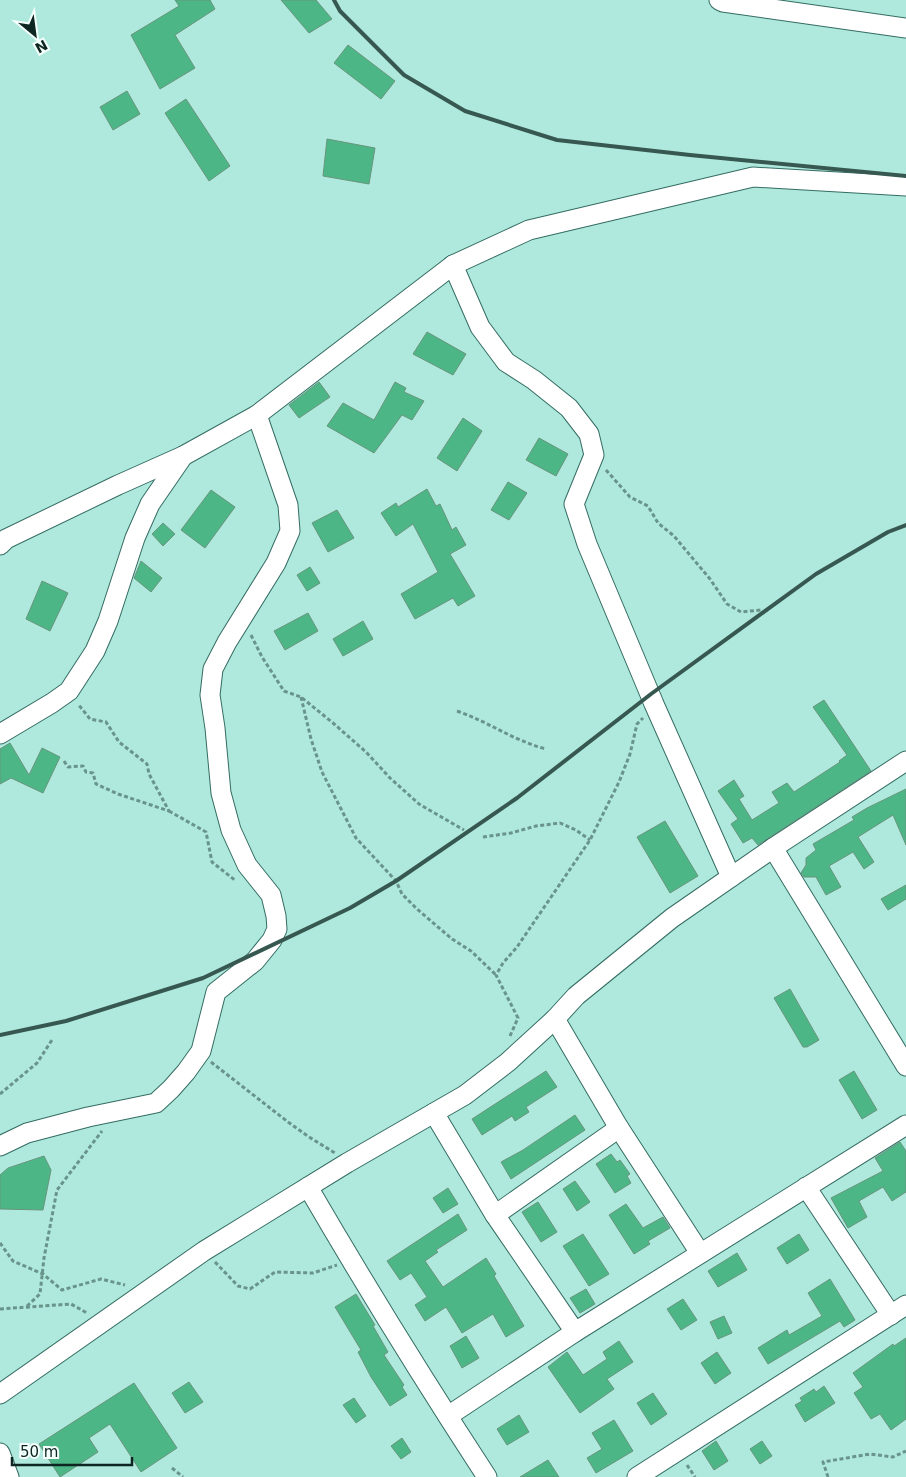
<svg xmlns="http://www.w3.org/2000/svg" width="906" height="1477" font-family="'DejaVu Sans',sans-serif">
	<rect width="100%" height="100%" fill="#afe9dd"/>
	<g fill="#4db686" stroke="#68957d">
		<polygon points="175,0 210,0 215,9 175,35 195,68 160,89 131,35 179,6"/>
		<polygon points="281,0 316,0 332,19 309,33"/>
		<polygon points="348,45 395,81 381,99 334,63"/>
		<polygon points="127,91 140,114 113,130 100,107"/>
		<polygon points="186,99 230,166 209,181 165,113"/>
		<polygon points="327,139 375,148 369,184 323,176"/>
		<polygon points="427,332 466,354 453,375 413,354"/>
		<polygon points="319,382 330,397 299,418 289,405"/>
		<polygon points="395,382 406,388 404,392 424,401 412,420 402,415 374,453 327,426 343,403 374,420"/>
		<polygon points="463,418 482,431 457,471 437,458"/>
		<polygon points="539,438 568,454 556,476 526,460"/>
		<polygon points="508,482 527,493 509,520 491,510"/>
		<polygon points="427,489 436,506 440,504 452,530 456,527 466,545 450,554 475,596 458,606 453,598 415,619 401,594 438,572 413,524 396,536 381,513 396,503 398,507"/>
		<polygon points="211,490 235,507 205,548 181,530"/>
		<polygon points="337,510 354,538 328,552 312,523"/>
		<polygon points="163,523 175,534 163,546 152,534"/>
		<polygon points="141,561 162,578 151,592 134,578"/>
		<polygon points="310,567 320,583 307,591 297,575"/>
		<polygon points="42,581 68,593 50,631 26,619"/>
		<polygon points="308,613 318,631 285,650 274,631"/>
		<polygon points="363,621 373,639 343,656 333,639"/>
		<polygon points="824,700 871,771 758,845 752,838 743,843 731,824 738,819 718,791 734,780 744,796 739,799 752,820 779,803 772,792 787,783 794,792 840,762 839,761 847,755 813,707"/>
		<polygon points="10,743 29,775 42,748 60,757 43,793 11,778 0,784 0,749"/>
		<polygon points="906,789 906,845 893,815 858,837 874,862 864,869 853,852 829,866 841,887 826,895 816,877 804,877 801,873 806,865 806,858 816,850 813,844 854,820 852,817 867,808"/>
		<polygon points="665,821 698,876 670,893 637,837"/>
		<polygon points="906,885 906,899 888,910 881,899"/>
		<polygon points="790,989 819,1040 807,1047 803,1047 774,998"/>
		<polygon points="546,1071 557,1087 526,1107 529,1112 515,1121 512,1116 482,1135 472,1119"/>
		<polygon points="854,1071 877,1110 862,1119 839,1080"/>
		<polygon points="575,1115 585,1130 511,1179 501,1162 523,1150"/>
		<polygon points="900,1142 906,1151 906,1192 892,1201 883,1187 859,1201 867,1217 848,1228 831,1198 883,1171 875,1158"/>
		<polygon points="611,1154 617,1162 620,1160 630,1174 627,1176 631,1183 615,1193 596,1164"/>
		<polygon points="44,1156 51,1170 43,1210 0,1209 0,1175 8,1168"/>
		<polygon points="575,1181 590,1202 577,1211 563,1189"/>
		<polygon points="448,1188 458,1204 443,1213 433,1198"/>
		<polygon points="538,1202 557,1232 541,1242 522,1212"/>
		<polygon points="626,1204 643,1228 663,1217 670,1228 648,1241 650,1244 634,1254 609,1215"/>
		<polygon points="458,1214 467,1230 436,1250 438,1252 425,1261 443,1287 486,1258 496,1274 494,1276 524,1326 506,1337 493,1314 462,1333 446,1307 425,1321 415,1305 427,1297 411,1273 400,1280 387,1261"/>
		<polygon points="583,1234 609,1274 589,1286 563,1246"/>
		<polygon points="799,1234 809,1250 787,1264 777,1248"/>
		<polygon points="737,1253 747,1270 718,1287 708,1271"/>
		<polygon points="830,1279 855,1320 844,1327 840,1321 768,1364 758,1348 787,1330 789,1335 822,1316 808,1293"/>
		<polygon points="586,1289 595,1304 580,1313 570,1298"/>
		<polygon points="356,1294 375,1325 373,1326 388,1352 384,1355 404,1385 402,1387 407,1395 390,1406 371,1377 358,1352 361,1350 335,1307"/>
		<polygon points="683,1299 697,1320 681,1330 667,1309"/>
		<polygon points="724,1316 732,1333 718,1339 710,1322"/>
		<polygon points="466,1336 479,1358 462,1368 450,1346"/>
		<polygon points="906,1338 906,1419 891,1430 880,1414 871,1419 854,1393 863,1387 853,1373 893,1344 894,1346"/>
		<polygon points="619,1341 633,1362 607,1379 614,1389 580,1413 548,1367 567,1352 583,1375 607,1359 603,1352"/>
		<polygon points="717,1352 731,1373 715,1384 701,1363"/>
		<polygon points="189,1382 203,1402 185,1413 172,1393"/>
		<polygon points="134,1383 177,1448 141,1472 110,1424 89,1438 98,1452 60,1477 39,1444"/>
		<polygon points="824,1386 835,1403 805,1422 795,1405 802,1401 800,1398 814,1389 816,1392"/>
		<polygon points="653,1393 667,1414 651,1425 637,1403"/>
		<polygon points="354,1398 366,1416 356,1423 343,1405"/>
		<polygon points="519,1415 529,1432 507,1445 497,1429"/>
		<polygon points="614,1420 633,1451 596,1473 587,1458 602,1449 592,1433"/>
		<polygon points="402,1438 411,1452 401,1459 391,1446"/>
		<polygon points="716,1441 728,1461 714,1470 702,1451"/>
		<polygon points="762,1441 772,1456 760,1464 750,1449"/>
		<polygon points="548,1460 559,1477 520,1477"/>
	</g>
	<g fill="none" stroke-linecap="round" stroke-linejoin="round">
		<defs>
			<g id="street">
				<polyline points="719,0 723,2 906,28"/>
				<polyline points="453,265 480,327 506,362 534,380 569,408 589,434 594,455 574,504 587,544 654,704 731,877"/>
				<polyline points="0,545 6,539 118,485 183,456 257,415 453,265 529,230 753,177 906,186"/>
				<polyline points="0,734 52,703 69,691 95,651 108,621 135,538 150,504 183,456"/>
				<polyline points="773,848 906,1066"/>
				<polyline points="555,1019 619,1128 700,1253"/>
				<polyline points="434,1113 495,1215 575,1332"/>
				<polyline points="0,1146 27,1133 88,1117 156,1103 171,1089 186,1072 201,1051 216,992 255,961 272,940 277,929 276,916 271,895 247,865 231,830 221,793 215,728 210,695 213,669 227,642 276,563 290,531 288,505 257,415"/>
				<path d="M308 1187C365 1285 425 1382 487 1477"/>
				<polyline points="806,1187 891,1315"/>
				<polyline points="495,1215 619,1128"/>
				<polyline points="0,1394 204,1251 347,1163 465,1095 508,1062 555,1019 576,996 672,918 773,848 906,761"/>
				<polyline points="448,1416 575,1332 906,1125"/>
				<polyline points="0,1453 9,1477"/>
				<polyline points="637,1477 906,1305"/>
			</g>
		</defs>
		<use href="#street" stroke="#346c62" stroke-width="21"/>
		<g stroke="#69948b" stroke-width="3" stroke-dasharray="4 2.5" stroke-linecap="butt">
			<polyline points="606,470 630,497 648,506 658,523 674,536 710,579 727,604 741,612 761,610"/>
			<polyline points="251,635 262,657 284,691 301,697 333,723 366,752 390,778 419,804 464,830"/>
			<polyline points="301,697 311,739 322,772 356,838 396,881 402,894 417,909 452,939 471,951 496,975"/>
			<path d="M457 711C489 722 512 740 546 749"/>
			<polyline points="64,761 68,767 83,766 86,772 93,773 96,784 118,794 169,811 149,774 147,764 119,742 106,722 90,719 78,704"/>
			<polyline points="169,811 206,832 212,862 236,881"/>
			<polyline points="483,837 511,833 536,826 560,823 576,830 590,840"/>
			<polyline points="510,1036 518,1018 496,975 503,963 517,947 590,840 619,782 630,754 637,724 643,718"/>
			<polyline points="211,1062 288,1122 309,1137 335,1153"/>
			<polyline points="0,1094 37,1063 52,1040"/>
			<polyline points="0,1243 13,1261 43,1274 62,1290 101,1279 125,1285"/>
			<polyline points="215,1262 238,1286 250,1289 275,1272 313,1273 337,1265"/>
			<polyline points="27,1306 40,1294 44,1258 57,1190 102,1131"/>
			<polyline points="0,1309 71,1304 87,1313"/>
			<polyline points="687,1465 695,1477"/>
			<polyline points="172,1468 183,1477"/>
			<polyline points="828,1477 823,1462 870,1454 893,1457 906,1451"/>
		</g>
		<use href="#street" stroke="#fff" stroke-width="19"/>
		<g stroke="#375851" stroke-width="4">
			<polyline points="334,0 340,11 404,75 465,111 557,140 690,155 906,176"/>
			<polyline points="0,1035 66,1021 203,978 350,908 396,881 517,798 651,694 816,574 888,532 906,525"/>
		</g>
	</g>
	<g transform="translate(35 35) rotate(151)" stroke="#f4fffc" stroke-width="4" paint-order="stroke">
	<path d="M0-4L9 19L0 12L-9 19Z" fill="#0e2621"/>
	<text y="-8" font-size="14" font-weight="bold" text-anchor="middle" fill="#0e2621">N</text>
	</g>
	<path d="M12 1457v8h120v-8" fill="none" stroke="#0e2621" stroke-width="2.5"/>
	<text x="20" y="1457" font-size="15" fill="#0e2621" stroke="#f4fffc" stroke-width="4" paint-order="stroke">50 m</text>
</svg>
